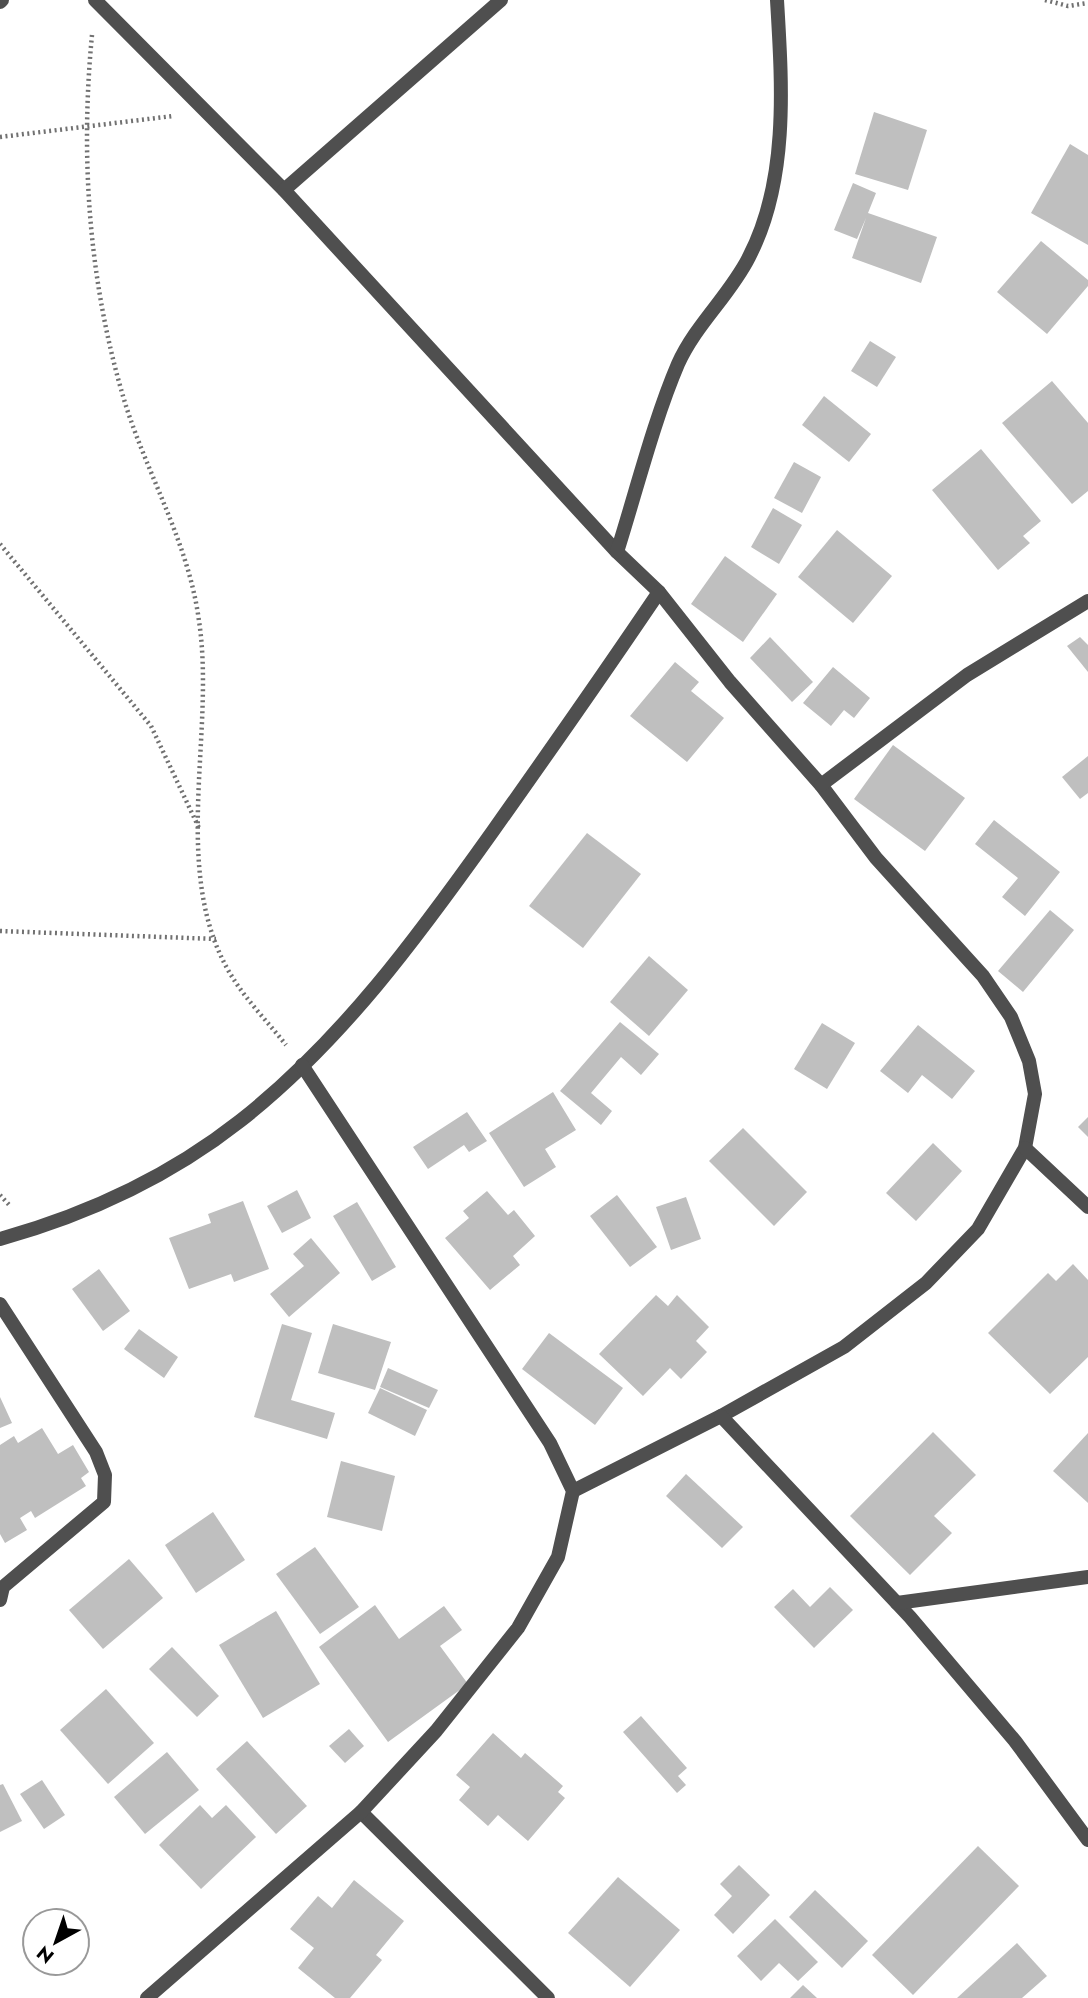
<svg xmlns="http://www.w3.org/2000/svg" width="1088" height="1998" font-family="Jost,sans-serif">
	<rect width="100%" height="100%" fill="#fff"/>
	<g fill="#bfbfbf">
		<polygon points="874,112 927,130 908,190 855,174"/>
		<polygon points="1070,144 1088,155 1088,245 1031,213"/>
		<polygon points="853,183 876,193 868,213 937,237 921,283 852,258 866,218 857,239 834,230"/>
		<polygon points="1041,241 1088,280 1088,286 1047,334 997,292"/>
		<polygon points="870,341 896,357 877,387 851,371"/>
		<polygon points="1052,381 1088,423 1088,491 1072,504 1002,423"/>
		<polygon points="824,396 871,434 849,462 802,425"/>
		<polygon points="981,449 1041,521 1023,536 1030,543 998,570 932,490"/>
		<polygon points="794,462 821,477 802,513 774,498"/>
		<polygon points="773,508 802,525 779,564 751,547"/>
		<polygon points="837,530 892,576 853,623 798,577"/>
		<polygon points="725,556 777,594 743,642 691,604"/>
		<polygon points="770,637 813,682 792,702 750,658"/>
		<polygon points="1080,637 1088,645 1088,672 1067,646"/>
		<polygon points="675,662 699,682 691,691 724,718 687,762 630,716"/>
		<polygon points="833,667 870,698 854,718 844,710 831,726 803,703"/>
		<polygon points="893,745 965,798 925,851 854,799"/>
		<polygon points="1088,756 1088,793 1080,799 1062,777"/>
		<polygon points="994,820 1060,872 1025,916 1002,897 1018,878 975,844"/>
		<polygon points="587,833 641,874 583,948 529,906"/>
		<polygon points="1050,910 1074,930 1023,992 998,971"/>
		<polygon points="649,956 688,990 649,1036 610,1002"/>
		<polygon points="620,1022 659,1054 641,1075 621,1057 591,1093 612,1111 601,1125 560,1091"/>
		<polygon points="822,1023 855,1043 827,1089 794,1069"/>
		<polygon points="918,1025 975,1071 952,1099 922,1075 908,1093 880,1071"/>
		<polygon points="553,1092 576,1130 545,1149 556,1167 524,1187 489,1133"/>
		<polygon points="467,1112 487,1141 469,1152 464,1145 428,1169 413,1147"/>
		<polygon points="1088,1117 1088,1137 1078,1127"/>
		<polygon points="743,1128 807,1192 774,1226 709,1161"/>
		<polygon points="933,1143 962,1171 916,1221 886,1193"/>
		<polygon points="297,1190 311,1218 282,1233 267,1206"/>
		<polygon points="487,1191 508,1215 514,1210 535,1236 513,1256 520,1265 490,1290 445,1238 469,1218 463,1211"/>
		<polygon points="617,1195 657,1247 630,1267 590,1216"/>
		<polygon points="686,1197 701,1239 671,1250 656,1207"/>
		<polygon points="243,1201 269,1269 234,1282 231,1274 189,1289 169,1238 211,1223 208,1214"/>
		<polygon points="357,1202 396,1267 372,1281 333,1216"/>
		<polygon points="311,1238 340,1273 289,1317 270,1294 304,1266 293,1254"/>
		<polygon points="1073,1264 1088,1280 1088,1357 1050,1394 988,1333 1048,1273 1056,1281"/>
		<polygon points="99,1269 130,1311 103,1331 72,1289"/>
		<polygon points="656,1295 668,1306 677,1295 709,1327 696,1341 707,1352 681,1379 670,1368 643,1396 599,1354"/>
		<polygon points="282,1324 312,1333 291,1400 335,1413 327,1439 254,1417"/>
		<polygon points="333,1324 391,1342 375,1390 318,1373"/>
		<polygon points="139,1329 178,1357 164,1378 124,1349"/>
		<polygon points="549,1333 623,1388 595,1425 522,1369"/>
		<polygon points="388,1368 438,1390 429,1408 380,1387"/>
		<polygon points="380,1388 427,1410 415,1436 368,1413"/>
		<polygon points="0,1397 12,1423 0,1428"/>
		<polygon points="42,1428 58,1454 73,1445 89,1472 81,1478 86,1486 35,1518 31,1511 20,1518 27,1530 5,1543 0,1534 0,1445 14,1436 18,1443"/>
		<polygon points="933,1432 976,1475 934,1516 952,1533 910,1575 850,1516"/>
		<polygon points="1088,1433 1088,1503 1053,1471"/>
		<polygon points="341,1461 395,1476 382,1531 327,1517"/>
		<polygon points="686,1474 743,1527 722,1548 666,1496"/>
		<polygon points="213,1512 245,1560 196,1593 165,1545"/>
		<polygon points="315,1547 359,1607 320,1634 276,1574"/>
		<polygon points="129,1559 163,1598 103,1649 69,1610"/>
		<polygon points="830,1587 853,1610 814,1648 774,1607 793,1589 810,1607"/>
		<polygon points="375,1605 399,1639 444,1606 462,1630 440,1646 468,1684 388,1742 319,1647"/>
		<polygon points="276,1611 320,1684 263,1718 219,1645"/>
		<polygon points="172,1647 219,1696 197,1717 149,1669"/>
		<polygon points="106,1689 154,1743 108,1784 60,1730"/>
		<polygon points="641,1716 687,1768 678,1776 686,1785 677,1793 623,1732"/>
		<polygon points="349,1729 364,1746 345,1763 329,1746"/>
		<polygon points="493,1733 521,1758 525,1753 563,1786 558,1792 565,1798 528,1841 498,1815 488,1826 459,1800 470,1787 456,1775"/>
		<polygon points="247,1741 307,1806 276,1834 216,1769"/>
		<polygon points="167,1752 199,1790 145,1834 114,1797"/>
		<polygon points="42,1780 65,1815 44,1829 20,1794"/>
		<polygon points="3,1784 22,1821 0,1832 0,1785"/>
		<polygon points="200,1805 212,1818 226,1805 256,1837 201,1889 159,1845"/>
		<polygon points="978,1846 1019,1886 913,1995 872,1955"/>
		<polygon points="739,1865 770,1895 733,1934 714,1915 732,1896 720,1884"/>
		<polygon points="618,1877 680,1930 630,1987 568,1933"/>
		<polygon points="354,1880 404,1921 376,1955 382,1960 350,1998 335,1998 298,1968 314,1948 290,1929 318,1896 332,1908"/>
		<polygon points="815,1890 868,1941 842,1968 789,1917"/>
		<polygon points="775,1919 818,1962 798,1981 779,1963 761,1981 737,1956"/>
		<polygon points="1017,1943 1047,1976 1022,1998 957,1998"/>
		<polygon points="803,1985 817,1998 790,1998"/>
	</g>
	<g fill="none" stroke-linecap="round" stroke-linejoin="round">
		<g stroke="#717171" stroke-width="4.5" stroke-dasharray="2 3.5" stroke-linecap="butt">
			<polyline points="1045,0 1068,6 1088,3"/>
			<path d="M92 35C80 159 89 286 126 406 149 478 189 545 199 621 216 734 169 873 231 975 246 1000 268 1022 286 1045"/>
			<polyline points="0,137 173,116"/>
			<polyline points="0,544 151,726 199,828"/>
			<polyline points="0,931 216,939"/>
			<polyline points="0,1195 11,1207"/>
		</g>
		<g stroke="#4f4f4f" stroke-width="14">
			<polyline points="95,0 284,190 617,552 659,592 730,682 821,785 876,858 983,976 1011,1017 1029,1061 1035,1094 1025,1148 978,1229 926,1283 844,1347 721,1416 573,1491"/>
			<polyline points="0,2 2,0"/>
			<polyline points="284,190 501,0"/>
			<path d="M617 552C636 492 654 420 678 364 696 324 730 295 749 257 789 180 782 84 777 0"/>
			<polyline points="821,785 967,675 1088,601"/>
			<polyline points="1025,1148 1088,1207"/>
			<path d="M0 1239C86 1215 170 1176 240 1121 342 1041 419 935 493 831 549 752 605 672 659 592"/>
			<polyline points="0,1304 96,1452 105,1475 104,1502 3,1587 0,1600"/>
			<polyline points="721,1416 910,1617 1015,1741 1088,1840"/>
			<polyline points="897,1603 1088,1577"/>
			<polyline points="361,1812 548,1998"/>
			<polyline points="147,1998 361,1812 436,1731 518,1628 558,1557 573,1491 550,1443 302,1065"/>
		</g>
	</g>
	<g transform="translate(56 1942) rotate(220)"><circle r="33" fill="#ffffff" stroke="#999999" stroke-width="2"/>
	<path d="M0-5L12 26L0 18L-12 26Z" fill="#000000"/>
	<text y="-10" font-size="19" font-weight="bold" text-anchor="middle" fill="#000000">N</text>
	</g>
</svg>
